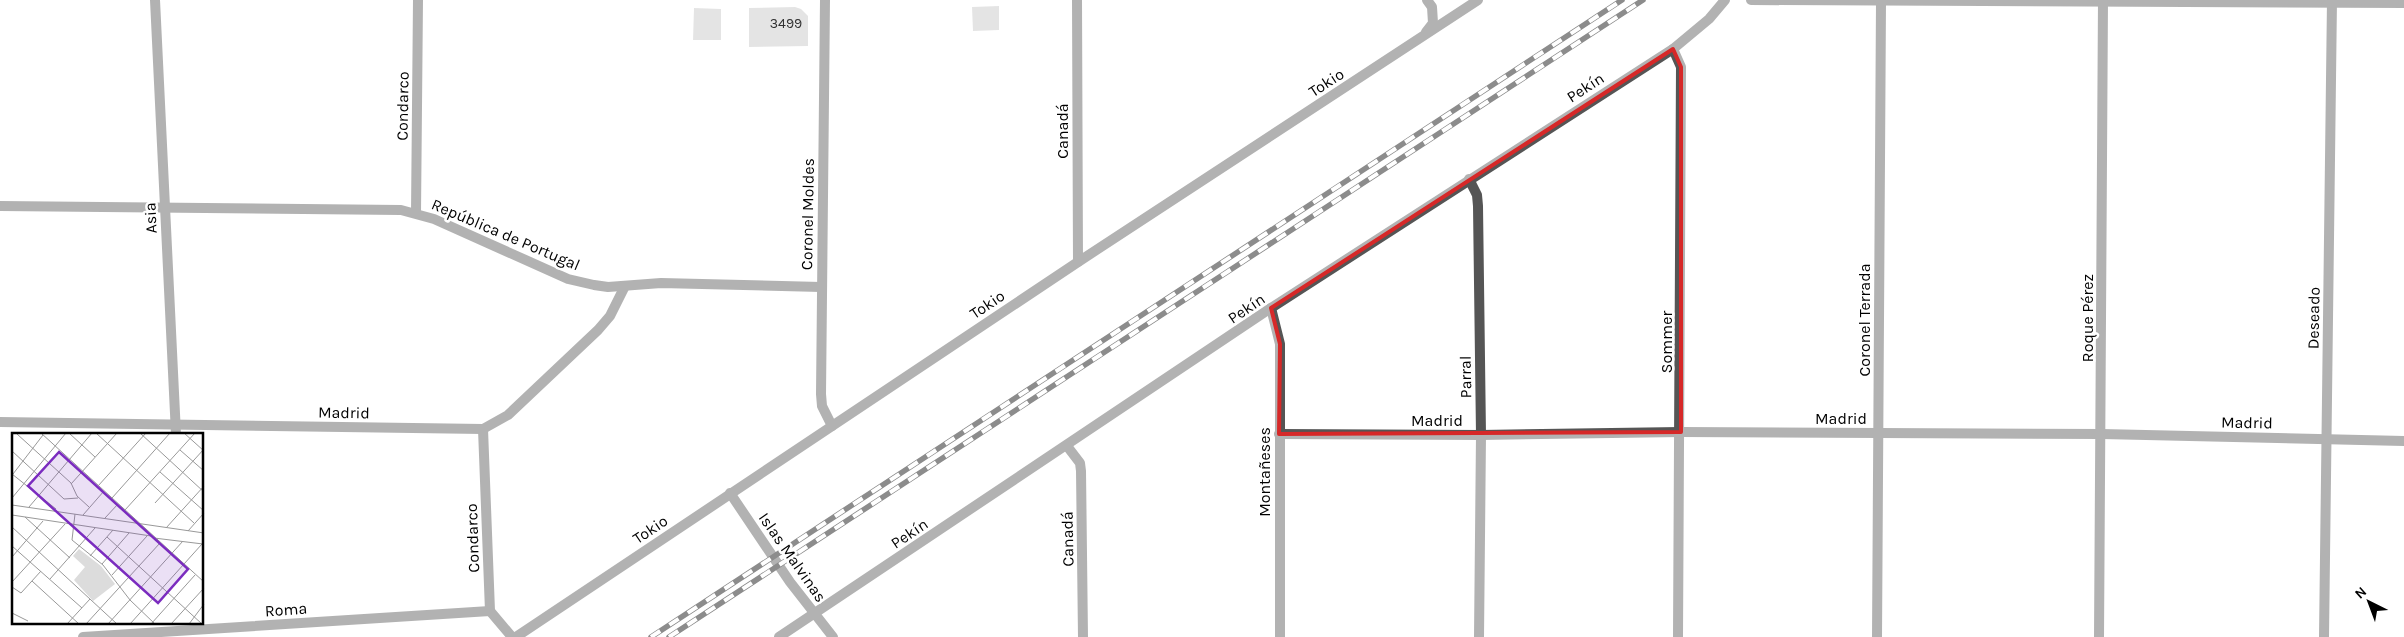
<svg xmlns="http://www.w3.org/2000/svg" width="2404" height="637" font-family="Karla,sans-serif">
	<rect width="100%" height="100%" fill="#fff"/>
	<g fill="#c4c4c4">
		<polygon points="999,6 999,30 973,31 972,7"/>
		<polygon points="795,7 801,9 808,16 808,46 749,47 749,8"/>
		<polygon points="694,8 721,9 721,40 693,40"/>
	</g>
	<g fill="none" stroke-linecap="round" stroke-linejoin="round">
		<g stroke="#555" stroke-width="10">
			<polyline points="155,0 176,434"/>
			<polyline points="825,0 821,394 822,406 832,426"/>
			<polyline points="1077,0 1078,262"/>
			<polyline points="1426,32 1433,23 1432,7 1427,0"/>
			<polyline points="1673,49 1681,67 1678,637"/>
			<polyline points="1469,179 1477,195 1478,206 1481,435 1479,637"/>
			<polyline points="0,206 401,210 434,219 568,279 594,285 608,287 661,283 821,287"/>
			<polyline points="416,213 418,0"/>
			<polyline points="1271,308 1280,344 1280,637"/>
			<polyline points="0,422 483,429 508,415 598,330 610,316 625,286"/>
			<polyline points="483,429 490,611 512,637"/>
			<polyline points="1279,434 1481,435 1681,432 1879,433 2102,434 2404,441"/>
			<polyline points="1067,446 1080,463 1081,471 1083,637"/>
			<polyline points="83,637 490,611"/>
			<polyline points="779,637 1271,308 1673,49 1709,19 1725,0"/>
			<polyline points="1877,637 1881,2"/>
			<polyline points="2099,637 2103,0"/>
			<polyline points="2324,637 2332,0"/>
		</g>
		<g stroke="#555" stroke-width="10">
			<polyline points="1751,0 2404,3"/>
			<polyline points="730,493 790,582 833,637"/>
			<polyline points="516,637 1078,262 1478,0"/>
		</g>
		<defs>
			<g id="rail">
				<polyline points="651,637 1622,0"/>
				<polyline points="669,637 1643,0"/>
			</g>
		</defs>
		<use href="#rail" stroke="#000" stroke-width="5.5"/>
		<use href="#rail" stroke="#fff" stroke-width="4" stroke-dasharray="11" stroke-linecap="butt"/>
	</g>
	<path d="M0 0H2404V637H0ZM1673 49 1681 67V432L1279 434 1280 344 1271 308Z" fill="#fff" fill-opacity=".55" fill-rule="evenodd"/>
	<path fill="none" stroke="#d62828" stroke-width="4" stroke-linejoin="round" d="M1673 49 1681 67V432L1279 434 1280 344 1271 308Z"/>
	<g text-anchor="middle" stroke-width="5" stroke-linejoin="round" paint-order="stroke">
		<g font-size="14" fill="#313131">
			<text x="786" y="28">3499</text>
		</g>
		<g font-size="16" fill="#000" stroke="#fff">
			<text transform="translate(1326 82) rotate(-33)" y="6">Tokio</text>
			<text transform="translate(1585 87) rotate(-33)" y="6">Pekín</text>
			<text transform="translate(402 106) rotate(-89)" y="6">Condarco</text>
			<text transform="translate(1062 131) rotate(-90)" y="6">Canadá</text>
			<text transform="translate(807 214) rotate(-89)" y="6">Coronel Moldes</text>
			<text transform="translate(150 218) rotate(-93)" y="6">Asia</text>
			<text transform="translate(506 234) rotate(23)" y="6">República de Portugal</text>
			<text transform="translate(987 304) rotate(-34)" y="6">Tokio</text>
			<text transform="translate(1246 308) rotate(-34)" y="6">Pekín</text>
			<text transform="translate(2087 318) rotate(-90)" y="6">Roque Pérez</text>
			<text transform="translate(2313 318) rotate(-89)" y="6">Deseado</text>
			<text transform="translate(1864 320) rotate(-90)" y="6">Coronel Terrada</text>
			<text transform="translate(1666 342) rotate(-90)" y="6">Sommer</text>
			<text transform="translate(1465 377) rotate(-91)" y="6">Parral</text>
			<text transform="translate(344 412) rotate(1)" y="6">Madrid</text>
			<text x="1841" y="424">Madrid</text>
			<text x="1437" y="426">Madrid</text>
			<text transform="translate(2247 422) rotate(1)" y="6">Madrid</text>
			<text transform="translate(1264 472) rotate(-90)" y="6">Montañeses</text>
			<text transform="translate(650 529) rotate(-34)" y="6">Tokio</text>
			<text transform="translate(909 533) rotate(-34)" y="6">Pekín</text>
			<text transform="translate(472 538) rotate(-92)" y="6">Condarco</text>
			<text transform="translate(1067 539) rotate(-91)" y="6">Canadá</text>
			<text transform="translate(793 557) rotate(55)" y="6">Islas Malvinas</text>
			<text transform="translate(286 609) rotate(-4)" y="6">Roma</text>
		</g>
	</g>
	<g transform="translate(12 433)">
		<rect width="191" height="191" fill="#fff"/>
		<path d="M67 116 89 133 103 151 81 168 62 147 73 134 61 123Z" fill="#dcdcdc"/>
		<path fill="none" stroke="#999" stroke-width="1" d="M29 0 192 149M57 0 83 24M84 0 182 90M128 0 192 59M172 0 192 18M5 1 59 50 65 63 77 74M168 17 192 38M0 18 52 66 66 65M148 39 192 78M0 41 44 76M1 41 31 2M59 51 105 0M86 53 134 0M0 65 54 0M100 65 158 0M143 70 192 16M0 72 192 100M17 74 80 0M113 77 183 0M63 81 60 107 91 132 118 167 143 191M0 82 139 103M71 82 92 58M13 84 58 125M93 85 106 71M0 94 105 191M154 95 192 53M176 98 192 80M95 104 190 191M142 105 191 111M0 113 70 175M78 123 101 97M0 124 31 88M90 131 117 100M100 142 135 103M38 146 83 95M20 148 67 191M0 149 53 91M0 154 9 160 29 138M0 180 16 188M55 191 78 166M74 191 148 110M96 191 171 108M118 191 190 111M139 191 183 142M159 191 192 155M177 191 192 171"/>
		<path fill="#7b2cbf" fill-opacity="0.15" stroke="#7b2cbf" stroke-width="2.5" d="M47 19 176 136 146 170 16 53Z"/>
		<rect width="191" height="191" fill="none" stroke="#000" stroke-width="2.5"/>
	</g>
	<g transform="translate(2369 602) rotate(318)" stroke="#ffffff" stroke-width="4" paint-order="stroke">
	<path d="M0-4L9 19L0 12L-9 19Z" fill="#000000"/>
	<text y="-8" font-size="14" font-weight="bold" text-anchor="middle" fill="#000000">N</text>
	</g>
</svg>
